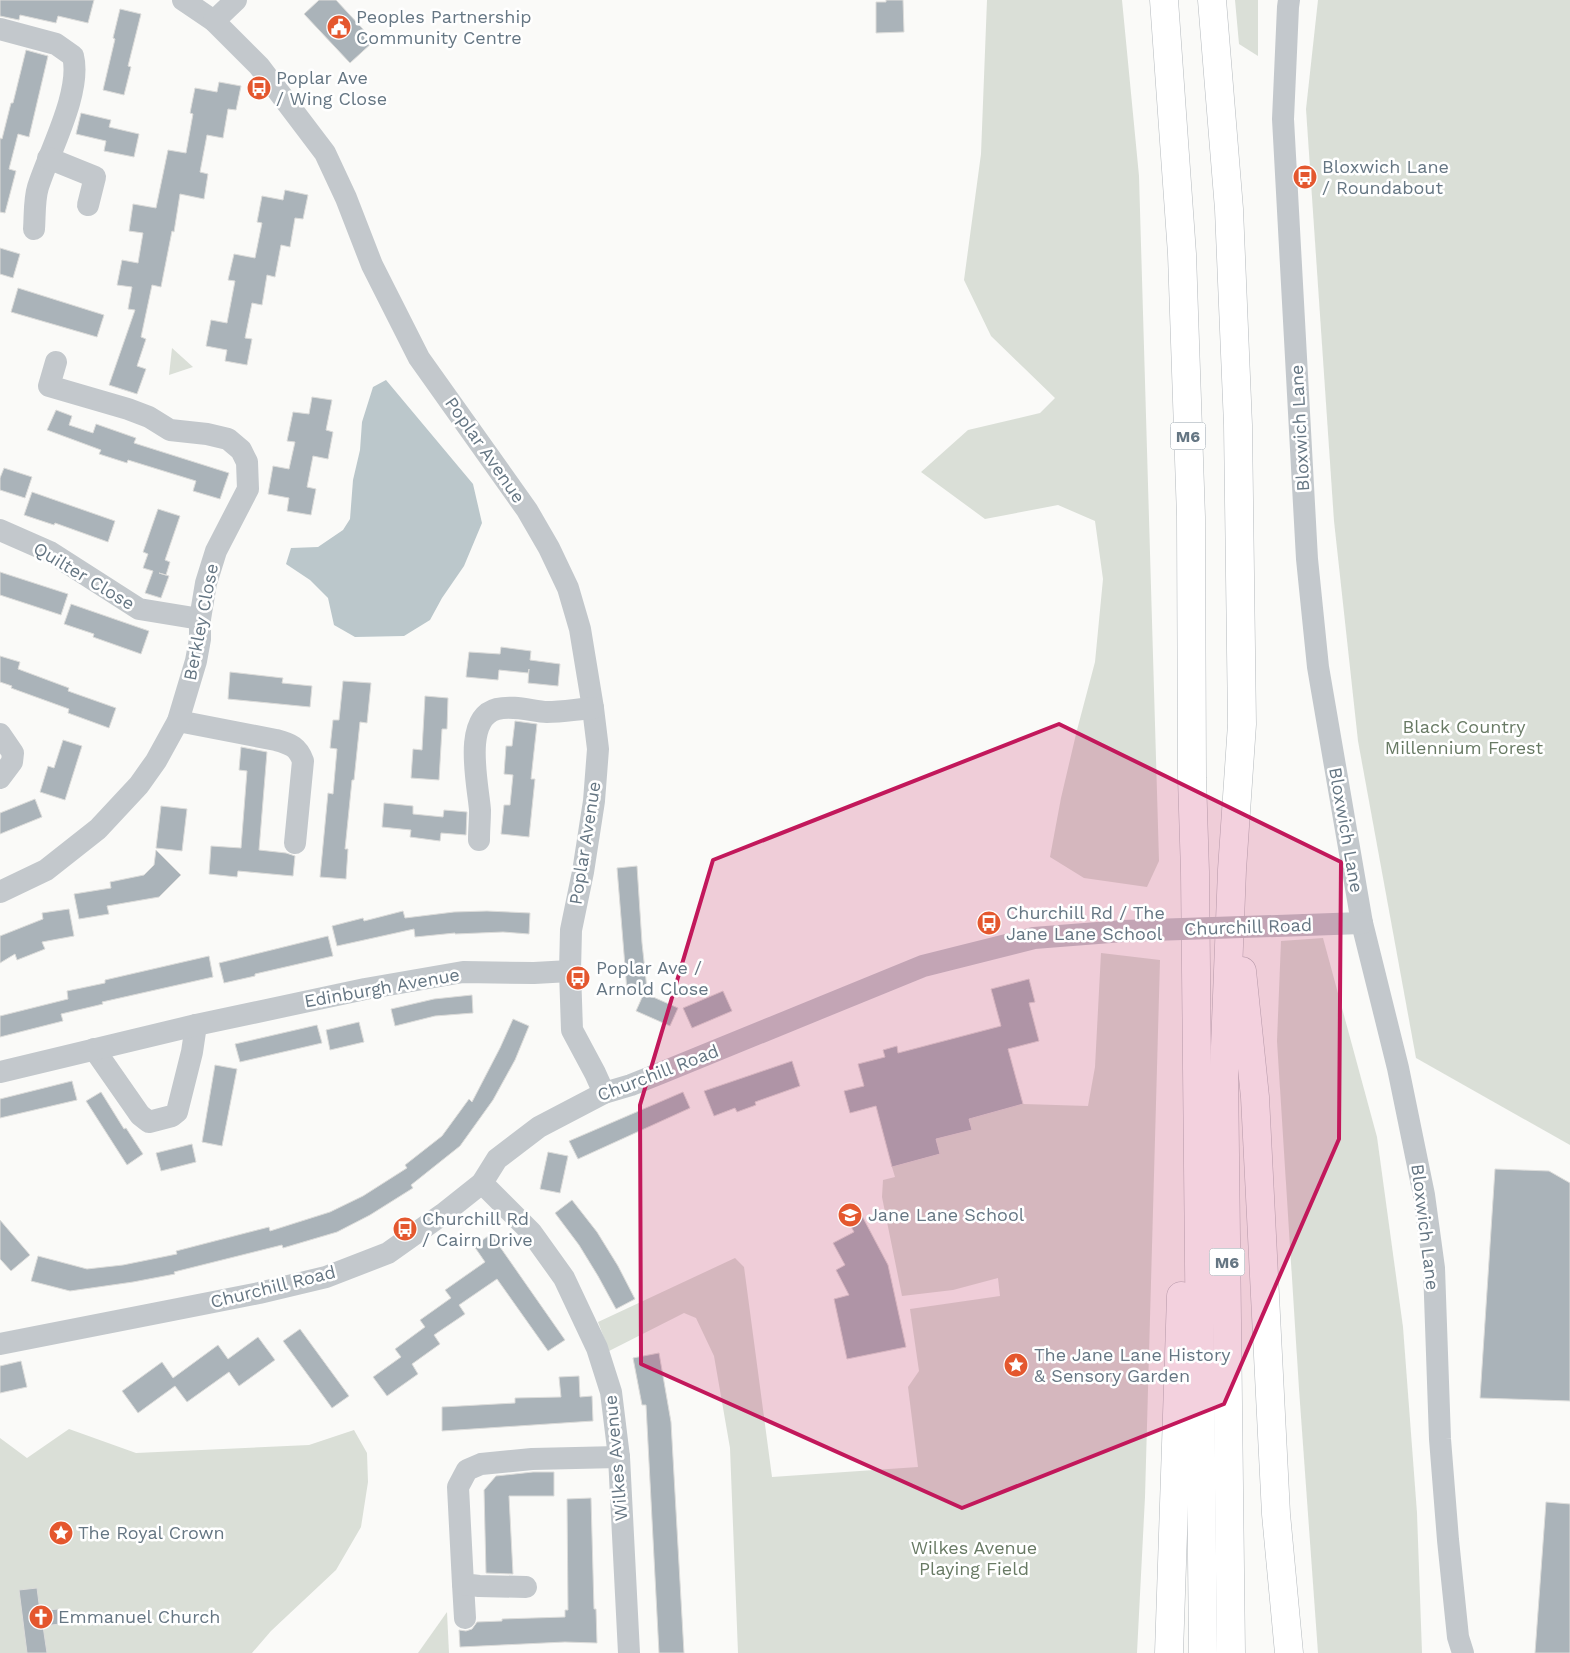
<svg xmlns="http://www.w3.org/2000/svg" width="1570" height="1653" font-family="'Work Sans',sans-serif">
	<rect width="100%" height="100%" fill="#fafaf8"/>
	<g fill="#dadfd7">
		<polygon points="987,0 1122,0 1139,176 1159,861 1147,887 1084,878 1050,857 1061,798 1077,730 1095,662 1103,579 1095,521 1058,505 985,519 921,472 968,430 1040,413 1055,398 991,336 964,280 981,154"/>
		<polygon points="1235,0 1258,0 1258,56 1239,44"/>
		<polygon points="1318,0 1570,0 1570,1145 1416,1058 1358,741 1334,521 1306,109"/>
		<polygon points="172,348 193,367 169,375"/>
		<polygon points="1323,938 1377,1137 1403,1327 1417,1513 1422,1653 1318,1653 1299,1389 1277,1041 1281,941"/>
		<polygon points="1101,953 1160,960 1145,1497 1137,1653 738,1653 730,1448 714,1356 696,1318 684,1313 609,1351 598,1322 735,1258 744,1267 772,1477 918,1467 908,1387 919,1371 910,1309 1000,1296 998,1278 953,1290 902,1296 882,1197 883,1180 895,1177 892,1167 940,1154 936,1139 972,1130 967,1111 976,1117 1023,1104 1088,1106 1095,1067"/>
		<polygon points="69,1429 136,1453 309,1445 354,1430 367,1453 368,1482 361,1527 336,1570 271,1631 252,1653 0,1653 0,1438 27,1458"/>
		<polygon points="447,1612 449,1653 418,1653"/>
	</g>
	<polygon fill="#bbc7cb" points="386,380 473,484 482,523 464,566 442,598 430,620 404,636 355,637 334,625 328,598 310,580 286,564 291,548 318,547 343,530 350,519 353,480 360,450 362,422 373,387"/>
	<g fill="#aab3b9" stroke="#dcdcda">
		<polygon points="0,0 94,0 88,23 58,16 56,23 20,15 19,20 0,16"/>
		<polygon points="319,0 336,0 374,41 350,63 304,14"/>
		<polygon points="886,0 903,0 904,32 876,33 876,2 886,2"/>
		<polygon points="120,9 141,14 128,66 131,67 124,95 103,90 115,39 113,38"/>
		<polygon points="26,50 48,56 29,137 18,134 9,169 16,171 5,213 0,212 0,138 2,139 11,103 13,103"/>
		<polygon points="219,82 241,86 236,110 228,109 223,138 207,135 200,172 208,174 204,199 180,194 174,232 172,231 161,287 152,285 141,337 146,339 137,366 146,369 137,394 109,385 135,310 128,309 132,287 117,285 122,260 138,263 143,233 129,231 133,204 156,208 168,150 186,153 193,114 190,113 195,88 217,92"/>
		<polygon points="81,113 111,120 109,127 139,134 134,157 104,151 106,141 76,134"/>
		<polygon points="285,190 308,195 303,219 295,218 290,247 281,245 275,277 267,275 262,305 252,303 245,338 252,339 247,365 225,361 227,350 206,346 211,320 227,323 235,281 228,280 234,254 255,258 262,223 257,222 262,196 283,200"/>
		<polygon points="0,248 20,254 13,278 0,274"/>
		<polygon points="18,288 104,315 97,337 11,312"/>
		<polygon points="312,397 332,400 326,430 333,432 328,459 313,456 307,487 316,489 311,515 287,511 289,498 268,494 273,466 289,469 295,442 287,441 293,412 309,414"/>
		<polygon points="56,410 72,416 69,425 93,433 96,424 136,438 134,443 229,473 220,499 193,491 196,481 128,460 127,463 99,454 101,450 47,430"/>
		<polygon points="4,468 32,477 25,498 0,490 0,478"/>
		<polygon points="32,492 115,521 108,542 55,523 54,525 24,515"/>
		<polygon points="158,509 180,516 165,560 170,562 166,575 159,573 169,576 161,598 145,593 153,571 143,568 148,554 143,552"/>
		<polygon points="0,572 68,594 61,615 0,595"/>
		<polygon points="71,604 149,631 141,654 93,637 94,634 64,624"/>
		<polygon points="501,647 531,651 530,660 560,664 558,686 528,683 529,669 528,673 499,670 498,680 466,677 469,652 500,654"/>
		<polygon points="0,656 20,662 18,669 69,688 68,691 116,708 109,728 68,713 69,709 11,688 12,686 0,682"/>
		<polygon points="230,672 283,678 282,683 312,686 310,707 228,699"/>
		<polygon points="343,681 371,683 367,723 360,722 354,780 352,780 345,849 348,849 346,879 320,877 328,793 333,794 337,749 330,748 333,720 339,720"/>
		<polygon points="425,696 448,698 447,729 442,729 439,780 411,778 413,749 422,750"/>
		<polygon points="515,721 537,724 531,779 535,779 529,837 501,834 504,805 510,805 513,775 504,774 506,746 512,746"/>
		<polygon points="63,740 82,746 65,800 40,792 48,766 54,768"/>
		<polygon points="241,747 267,752 259,850 286,853 295,856 293,876 238,871 237,877 209,874 211,846 241,848 247,771 239,770"/>
		<polygon points="35,799 42,817 0,834 0,813"/>
		<polygon points="384,803 413,806 413,814 443,817 444,810 467,812 466,835 441,833 440,841 410,837 411,830 382,827"/>
		<polygon points="161,806 187,809 182,851 156,848"/>
		<polygon points="156,850 181,875 159,897 107,906 109,914 79,919 74,894 111,888 110,882 144,875 154,865"/>
		<polygon points="637,866 642,943 647,989 627,991 617,868"/>
		<polygon points="69,909 74,936 42,942 45,949 17,960 15,954 0,963 0,936 43,919 42,913"/>
		<polygon points="403,911 405,918 454,912 487,911 530,913 529,934 503,932 455,934 455,933 415,937 414,929 337,946 332,926 363,918 364,921"/>
		<polygon points="328,936 333,956 255,974 255,976 224,983 219,963"/>
		<polygon points="209,956 213,977 102,1002 103,1004 61,1014 63,1021 0,1037 0,1016 68,999 67,991 105,983 105,980"/>
		<polygon points="1029,979 1035,1002 1029,1003 1039,1041 1008,1049 1023,1104 969,1119 972,1130 936,1139 940,1154 892,1167 876,1106 850,1113 844,1091 864,1086 858,1064 885,1057 883,1050 897,1046 898,1053 1001,1026 991,989"/>
		<polygon points="723,991 732,1011 692,1028 683,1008"/>
		<polygon points="644,993 678,1008 670,1026 636,1011"/>
		<polygon points="472,995 473,1013 435,1016 395,1026 391,1009 434,999"/>
		<polygon points="513,1019 529,1026 515,1060 493,1100 460,1146 411,1185 413,1188 370,1215 337,1232 283,1248 282,1245 174,1272 175,1274 133,1282 70,1291 31,1281 38,1256 87,1269 123,1265 177,1254 176,1251 269,1227 270,1231 330,1212 363,1196 407,1168 405,1165 442,1136 469,1099 472,1102 500,1048"/>
		<polygon points="359,1022 364,1042 330,1050 326,1030"/>
		<polygon points="317,1025 322,1043 240,1062 235,1044"/>
		<polygon points="792,1061 800,1086 755,1102 756,1105 737,1112 735,1108 714,1116 704,1091"/>
		<polygon points="215,1065 237,1069 222,1146 202,1142"/>
		<polygon points="72,1081 77,1100 0,1118 0,1099"/>
		<polygon points="101,1092 124,1129 126,1128 143,1154 127,1165 86,1101"/>
		<polygon points="683,1092 690,1108 578,1159 569,1141"/>
		<polygon points="192,1144 196,1162 161,1171 156,1153"/>
		<polygon points="548,1152 568,1156 560,1193 540,1189"/>
		<polygon points="1495,1169 1549,1171 1570,1183 1570,1401 1480,1398"/>
		<polygon points="572,1200 597,1232 618,1266 635,1299 616,1309 598,1276 579,1245 555,1213"/>
		<polygon points="861,1214 888,1265 906,1347 847,1359 834,1299 849,1295 836,1270 845,1265 833,1243 854,1232 848,1221"/>
		<polygon points="0,1220 30,1255 11,1271 0,1259"/>
		<polygon points="491,1234 565,1340 548,1351 497,1279 459,1305 465,1314 434,1335 440,1344 412,1364 418,1374 387,1396 373,1377 401,1357 395,1349 425,1327 420,1320 451,1298 445,1290 485,1262 474,1246"/>
		<polygon points="300,1329 349,1396 332,1408 283,1341"/>
		<polygon points="258,1337 275,1360 239,1386 229,1372 187,1402 175,1386 138,1413 122,1391 162,1362 173,1378 218,1345 228,1359"/>
		<polygon points="659,1353 671,1422 684,1653 659,1653 646,1405 642,1405 633,1358"/>
		<polygon points="21,1361 27,1387 0,1393 0,1366"/>
		<polygon points="579,1376 580,1397 592,1396 593,1421 442,1431 442,1407 515,1403 515,1398 561,1397 559,1377"/>
		<polygon points="533,1472 554,1472 554,1496 509,1496 513,1574 486,1573 484,1490 496,1476"/>
		<polygon points="591,1498 594,1609 596,1609 597,1643 565,1642 460,1647 459,1630 466,1631 472,1629 477,1622 502,1621 502,1619 565,1617 565,1610 568,1610 567,1499"/>
		<polygon points="1546,1502 1570,1504 1570,1653 1535,1653"/>
		<polygon points="37,1588 40,1611 58,1609 60,1624 43,1626 47,1653 27,1653 19,1590"/>
	</g>
	<g fill="none" stroke-linecap="round" stroke-linejoin="round">
		<defs>
			<g id="highway">
				<polyline points="1164,0 1182,254 1191,517 1192,778 1195,872 1203,1653"/>
				<polyline points="1212,0 1229,209 1238,425 1242,724 1232,870 1224,1072 1231,1653"/>
				<polyline points="1242,971 1255,1097 1276,1514 1289,1653"/>
				<polyline points="1169,1653 1181,1296"/>
			</g>
		</defs>
		<use href="#highway" stroke="#b4b9bd" stroke-width="29"/>
		<g stroke="#c3c8cc" stroke-width="22">
			<polyline points="183,0 214,21 259,66 325,153 346,198 372,265 419,358 527,510 549,548 568,588 580,629 593,708 598,749 594,801 583,872 571,930 570,971 572,1030 595,1073 604,1093"/>
			<polyline points="1289,0 1288,7 1283,119 1307,559 1318,667 1362,923 1398,1068 1424,1195 1434,1268 1440,1439 1448,1540 1458,1637 1463,1653"/>
			<polyline points="214,21 236,0"/>
			<path d="M0 29 56 44 73 56C82 92 49 152 38 187 34 200 35 216 34 229"/>
			<polyline points="48,158 95,177 88,205"/>
			<polyline points="0,530 50,552 139,609 200,619"/>
			<path d="M178 721 276 740C291 744 298 747 303 761L295 843"/>
			<polyline points="0,734 13,753 12,762 0,778"/>
			<path d="M479 840C479 830 480 820 480 810 478 784 462 718 497 709 513 705 532 711 547 712 562 712 578 709 593 708"/>
			<polyline points="0,892 46,870 98,829 139,785 156,761 178,721 196,661 200,639 200,619 206,583 216,551 248,489 247,462 241,450 228,439 207,434 170,430 149,417 128,409 49,386 56,362"/>
			<polyline points="1305,925 1362,923"/>
			<polyline points="94,1049 140,1115 149,1122 172,1116 177,1112 192,1052 196,1025"/>
			<polyline points="0,1072 196,1025 365,989 463,972 534,973 570,971"/>
			<polyline points="482,1183 531,1232 564,1278 597,1348 611,1392 619,1457 629,1653"/>
			<polyline points="0,1344 259,1293 326,1277 388,1253 443,1214 482,1183 497,1159 539,1127 604,1093 631,1085 661,1073 923,966 1034,938 1123,931"/>
			<polyline points="463,1584 465,1618"/>
			<polyline points="526,1587 479,1586 463,1584 458,1487 467,1470 481,1464 532,1459 619,1457"/>
		</g>
		<use href="#highway" stroke="#fff" stroke-width="28"/>
		<polyline stroke="#c3c8cc" stroke-width="22" points="1123,931 1305,925"/>
	</g>
	<path fill="#c2185b" fill-opacity="0.2" stroke="#c2185b" stroke-width="4" stroke-linejoin="round" d="M1059 724 1341 862 1339 1139 1224 1404 962 1508 641 1364 640 1105 713 860Z"/>
	<defs>
		<symbol id="civic-disc" viewBox="-11 -11 22 22"><circle r="9.5" fill="#e4572e" stroke="#fff"/><path d="M-.6-6.5H3V-4.5H.6V-3L4-1V1h2V6H-6V1h2V-1L-.6-3ZM-1.2 2.5V6h2.4V2.5Z" fill="#fff"/></symbol>
		<symbol id="bus-disc" viewBox="-11 -11 22 22"><circle r="9.5" fill="#e4572e" stroke="#fff"/><path d="M-5-6H5V4H4V6H2V4H-2V6H-4V4H-5ZM-3.5-4V0h7V-4ZM-3.5 1.2v1.5H-2V1.2ZM2 1.2v1.5H3.5V1.2Z" fill="#fff"/></symbol>
		<symbol id="school-disc" viewBox="-11 -11 22 22"><circle r="9.5" fill="#e4572e" stroke="#fff"/><path d="M0-5L7-2L0 1L-7-2ZM-4 1L0 2.5L4 1V4Q0 6-4 4Z" fill="#fff"/></symbol>
		<symbol id="sight-disc" viewBox="-11 -11 22 22"><circle r="9.5" fill="#e4572e" stroke="#fff"/><path d="M0-6L1.8-2.2L6-1.7L2.9 1.2L3.7 5.4L0 3.3L-3.7 5.4L-2.9 1.2L-6-1.7L-1.8-2.2Z" fill="#fff"/></symbol>
		<symbol id="church-disc" viewBox="-11 -11 22 22"><circle r="9.5" fill="#e4572e" stroke="#fff"/><path d="M-1.2-6h2.4v3.5h3.3v2.4h-3.3V6h-2.4V-.1h-3.3v-2.4h3.3Z" fill="#fff"/></symbol>
	</defs>
	<g fill-rule="evenodd">
		<use href="#civic-disc" x="325" y="13" width="28" height="28"/>
		<use href="#bus-disc" x="245" y="74" width="28" height="28"/>
		<use href="#bus-disc" x="1291" y="163" width="28" height="28"/>
		<use href="#bus-disc" x="975" y="909" width="28" height="28"/>
		<use href="#bus-disc" x="564" y="964" width="28" height="28"/>
		<use href="#school-disc" x="836" y="1201" width="28" height="28"/>
		<use href="#bus-disc" x="391" y="1215" width="28" height="28"/>
		<use href="#sight-disc" x="1002" y="1351" width="28" height="28"/>
		<use href="#sight-disc" x="47" y="1519" width="28" height="28"/>
		<use href="#church-disc" x="27" y="1603" width="28" height="28"/>
	</g>
	<g text-anchor="middle" stroke-width="5" stroke-linejoin="round" paint-order="stroke">
		<g fill="#fff" stroke="#939fa8" stroke-width="1">
			<rect x="1170.5" y="422.5" width="35" height="27" rx="4"/>
			<rect x="1209.5" y="1248.5" width="35" height="27" rx="4"/>
		</g>
		<g font-size="16" font-weight="bold" fill="#657683">
			<text x="1188" y="442">M6</text>
			<text x="1227" y="1268">M6</text>
		</g>
		<g font-size="18" fill="#657683" stroke="#fff" text-anchor="start">
			<text x="356" y="23">Peoples Partnership<tspan x="356" dy="21">Community Centre</tspan></text>
			<text x="276" y="84">Poplar Ave<tspan x="276" dy="21">/ Wing Close</tspan></text>
			<text x="1322" y="173">Bloxwich Lane<tspan x="1322" dy="21">/ Roundabout</tspan></text>
			<text x="1006" y="919">Churchill Rd / The<tspan x="1006" dy="21">Jane Lane School</tspan></text>
			<text x="596" y="974">Poplar Ave /<tspan x="596" dy="21">Arnold Close</tspan></text>
			<text x="868" y="1221">Jane Lane School</text>
			<text x="422" y="1225">Churchill Rd<tspan x="422" dy="21">/ Cairn Drive</tspan></text>
			<text x="1034" y="1361">The Jane Lane History<tspan x="1034" dy="21">&amp; Sensory Garden</tspan></text>
			<text x="78" y="1539">The Royal Crown</text>
			<text x="58" y="1623">Emmanuel Church</text>
		</g>
		<g font-size="18" fill="#657683" stroke="#fff">
			<text transform="translate(1300 428) rotate(-93)" y="6">Bloxwich Lane</text>
			<text transform="translate(485 450) rotate(55)" y="6">Poplar Avenue</text>
			<text transform="translate(84 576) rotate(31)" y="6">Quilter Close</text>
			<text transform="translate(201 622) rotate(-79)" y="6">Berkley Close</text>
			<text transform="translate(1346 830) rotate(80)" y="6">Bloxwich Lane</text>
			<text transform="translate(585 843) rotate(-81)" y="6">Poplar Avenue</text>
			<text transform="translate(1248 927) rotate(-2)" y="6">Churchill Road</text>
			<text transform="translate(382 988) rotate(-10)" y="6">Edinburgh Avenue</text>
			<text transform="translate(658 1073) rotate(-21)" y="6">Churchill Road</text>
			<text transform="translate(1425 1227) rotate(83)" y="6">Bloxwich Lane</text>
			<text transform="translate(273 1287) rotate(-14)" y="6">Churchill Road</text>
			<text transform="translate(616 1458) rotate(-95)" y="6">Wilkes Avenue</text>
		</g>
		<g font-size="18" fill="#687a64" stroke="#fff">
			<text x="1464" y="733">Black Country<tspan x="1464" dy="21">Millennium Forest</tspan></text>
			<text x="974" y="1554">Wilkes Avenue<tspan x="974" dy="21">Playing Field</tspan></text>
		</g>
	</g>
</svg>
